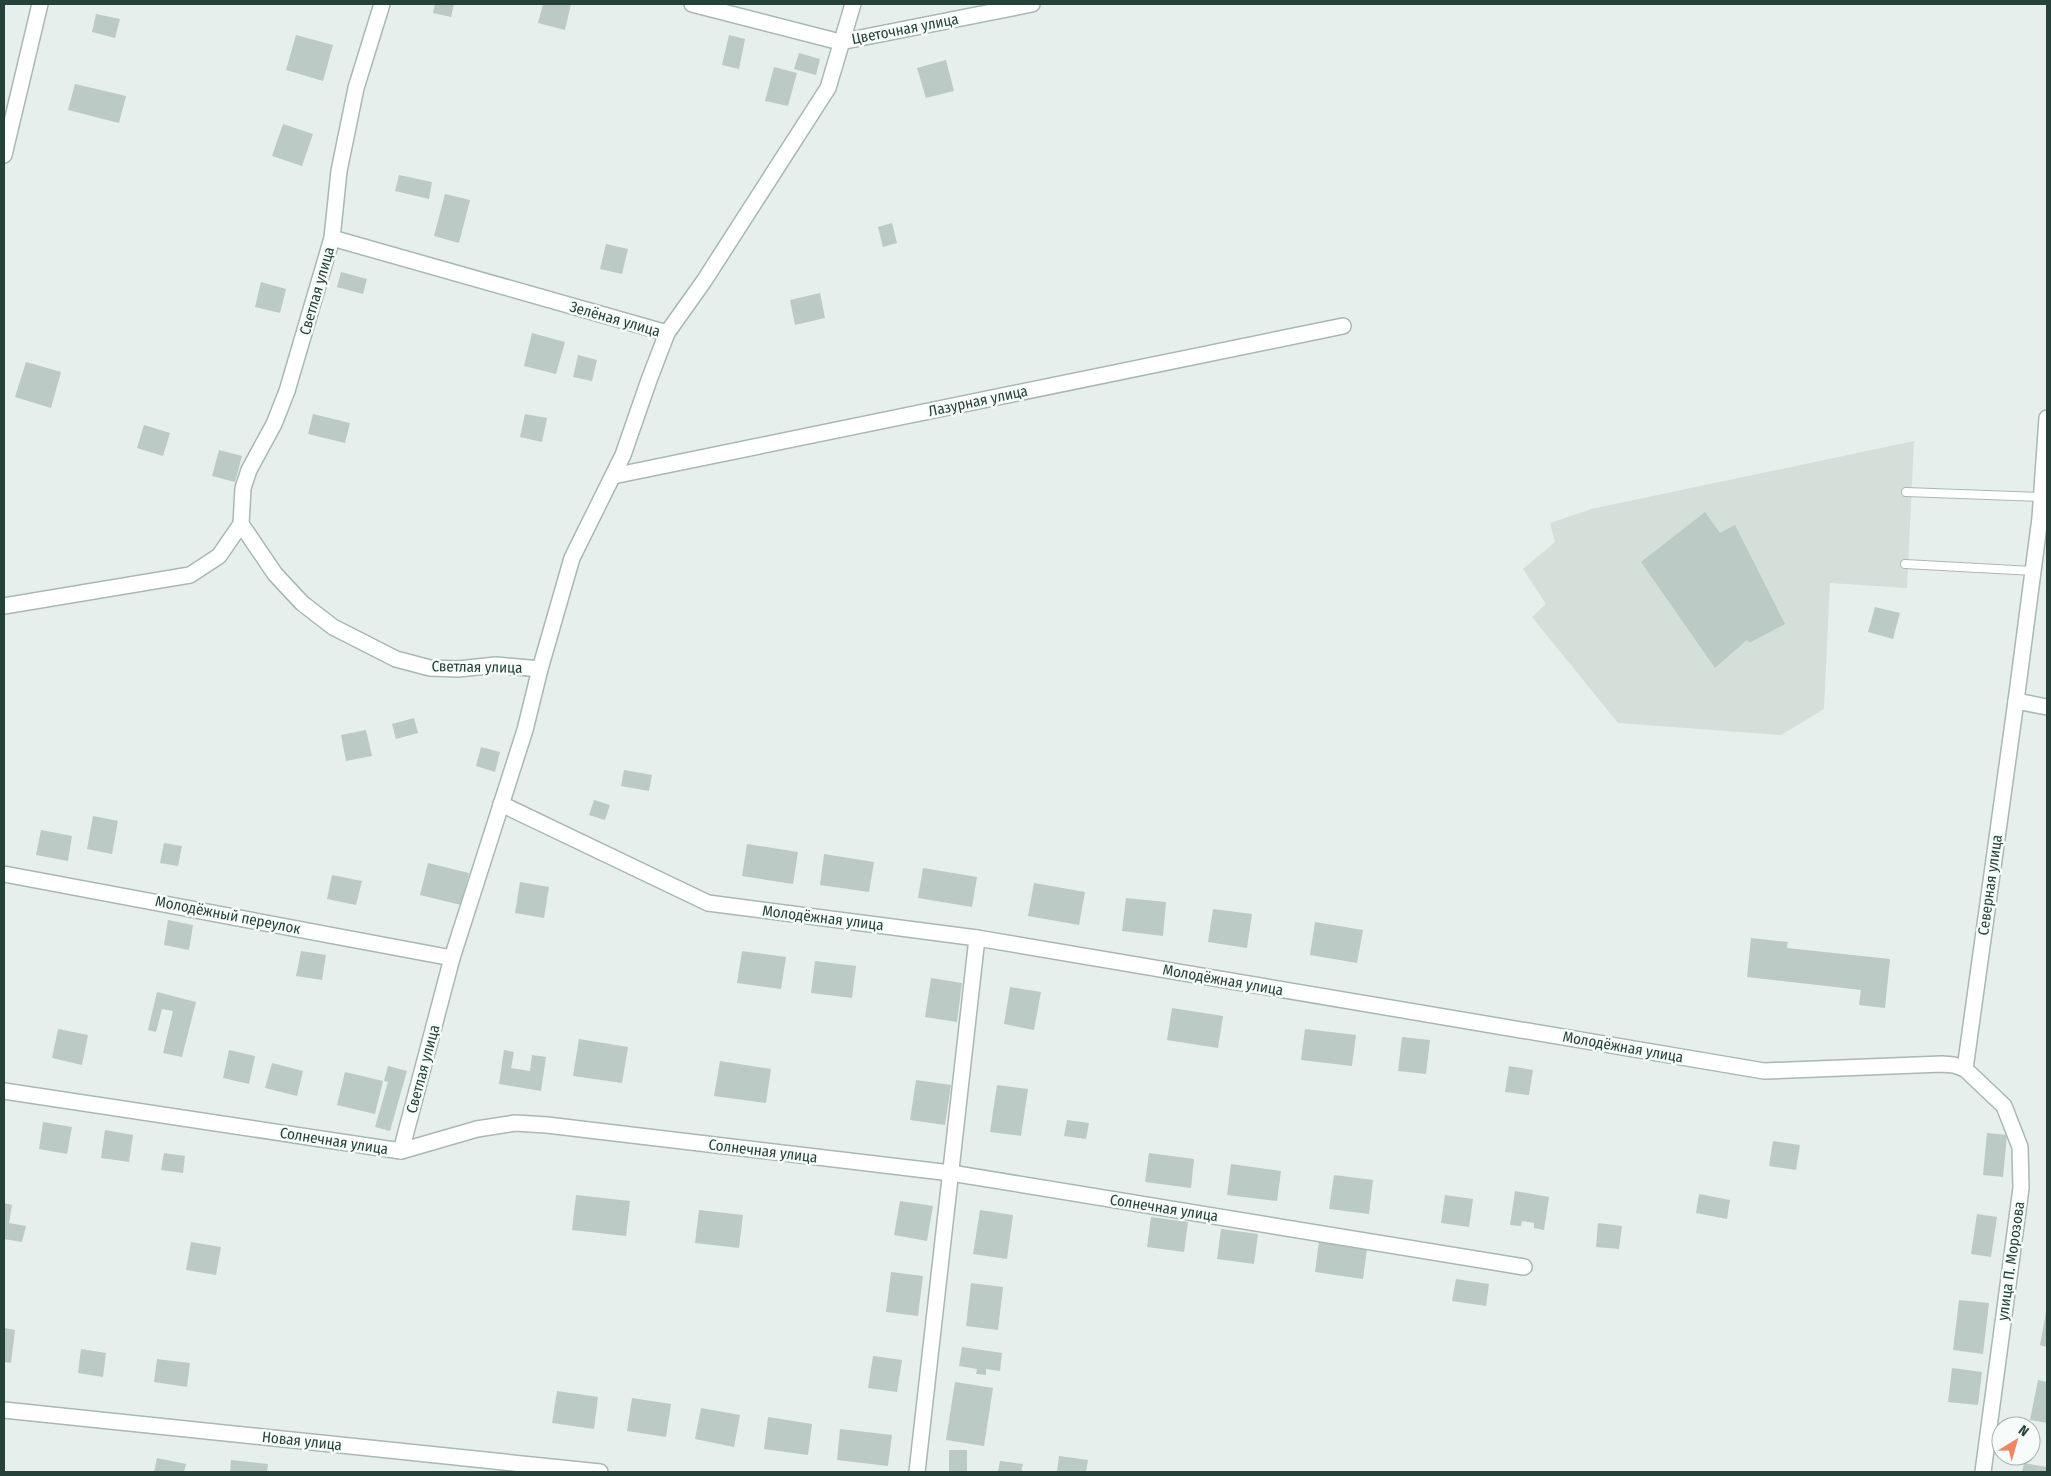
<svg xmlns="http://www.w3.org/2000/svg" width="2051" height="1476" font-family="'Fira Sans Condensed',sans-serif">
	<rect width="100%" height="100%" fill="#e6efeb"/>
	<polygon fill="#d4dfda" points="1914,441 1907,588 1830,583 1824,709 1781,735 1618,723 1532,617 1546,604 1523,569 1555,542 1550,523 1591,509"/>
	<g fill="#bbcac4">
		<polygon points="435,4 454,4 451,17 433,13"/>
		<polygon points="543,4 571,4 565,30 538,23"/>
		<polygon points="96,14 120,19 115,38 92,32"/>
		<polygon points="296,35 333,45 323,81 286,70"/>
		<polygon points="729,35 745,39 739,69 722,65"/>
		<polygon points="799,53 820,59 816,75 794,69"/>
		<polygon points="946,60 954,91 926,98 917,68"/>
		<polygon points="774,67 797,73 788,106 765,101"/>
		<polygon points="75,84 126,96 119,123 68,110"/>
		<polygon points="283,124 313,134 302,166 272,156"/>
		<polygon points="399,175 432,182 429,199 395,191"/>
		<polygon points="445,194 470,200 459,243 434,236"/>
		<polygon points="892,223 897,243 883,247 878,227"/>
		<polygon points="606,244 628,249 622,274 600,269"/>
		<polygon points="341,272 367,279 363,294 337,287"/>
		<polygon points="261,282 286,289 280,313 255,307"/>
		<polygon points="820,293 825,318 795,325 790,300"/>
		<polygon points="532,333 565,342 556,374 524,366"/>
		<polygon points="578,355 597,360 592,381 573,377"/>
		<polygon points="26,362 61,372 51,408 15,397"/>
		<polygon points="313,414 350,423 345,443 308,434"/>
		<polygon points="525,414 547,418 542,442 520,437"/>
		<polygon points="144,425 170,433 163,456 137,448"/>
		<polygon points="219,450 242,456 235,482 212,476"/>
		<polygon points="1705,512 1720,533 1735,525 1785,624 1749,643 1747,640 1715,668 1641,562"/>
		<polygon points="1875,607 1900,613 1893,639 1868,632"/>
		<polygon points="414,718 418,733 396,739 392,724"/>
		<polygon points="366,730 372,756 346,761 341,735"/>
		<polygon points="481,747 500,752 495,772 476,766"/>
		<polygon points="624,770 652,775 649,791 621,786"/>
		<polygon points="594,800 610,805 605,820 589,815"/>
		<polygon points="93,816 118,821 112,854 87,849"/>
		<polygon points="41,830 72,836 68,861 36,855"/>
		<polygon points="164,843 182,846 178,866 160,863"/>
		<polygon points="747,844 798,852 793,884 742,876"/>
		<polygon points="824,854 874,862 869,892 820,885"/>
		<polygon points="428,863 469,873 461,905 420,895"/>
		<polygon points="923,868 977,877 972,907 918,898"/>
		<polygon points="332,875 362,881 356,905 327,899"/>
		<polygon points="520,882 549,887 544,918 515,913"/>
		<polygon points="1034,883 1085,892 1079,925 1028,916"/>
		<polygon points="1126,898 1166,902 1163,936 1122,931"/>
		<polygon points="1213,909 1252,914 1247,948 1208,942"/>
		<polygon points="168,920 193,925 189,950 164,945"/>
		<polygon points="1315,922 1363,930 1357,963 1310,955"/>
		<polygon points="1751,938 1788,942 1787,948 1890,959 1885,1008 1859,1005 1861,990 1747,977"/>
		<polygon points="301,951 326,955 322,980 296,976"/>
		<polygon points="742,951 786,957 781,989 737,983"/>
		<polygon points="815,961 856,966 852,998 811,993"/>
		<polygon points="931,978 962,983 957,1022 925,1017"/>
		<polygon points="1010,987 1041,992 1034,1030 1004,1024"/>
		<polygon points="157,992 196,1002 182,1057 163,1053 173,1011 162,1009 156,1032 148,1030"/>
		<polygon points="1172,1008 1223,1016 1218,1048 1167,1040"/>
		<polygon points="58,1029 88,1035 82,1065 52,1058"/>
		<polygon points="1305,1029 1356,1035 1352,1066 1301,1060"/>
		<polygon points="1402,1037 1430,1040 1426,1074 1398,1071"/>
		<polygon points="579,1039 628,1047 622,1083 573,1076"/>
		<polygon points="229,1050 255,1056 249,1084 223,1078"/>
		<polygon points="504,1050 514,1052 511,1068 530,1071 532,1055 546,1057 541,1091 499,1084"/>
		<polygon points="720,1061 771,1069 766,1103 714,1096"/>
		<polygon points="272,1063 303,1071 297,1096 265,1088"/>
		<polygon points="388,1066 407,1071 390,1131 375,1127 388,1082 384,1081"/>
		<polygon points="1509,1066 1533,1070 1529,1095 1505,1092"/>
		<polygon points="345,1072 383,1081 375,1114 337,1105"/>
		<polygon points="916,1080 951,1085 945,1125 910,1120"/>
		<polygon points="997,1085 1028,1089 1021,1136 990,1132"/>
		<polygon points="1067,1120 1089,1123 1086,1139 1064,1136"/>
		<polygon points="43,1122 72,1127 67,1154 39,1149"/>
		<polygon points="105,1130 133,1135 129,1162 101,1158"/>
		<polygon points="1987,1133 2007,1135 2003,1177 1983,1175"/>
		<polygon points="1773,1141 1800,1145 1796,1170 1769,1166"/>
		<polygon points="164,1153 185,1156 183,1173 161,1170"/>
		<polygon points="1149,1153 1194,1159 1191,1188 1145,1182"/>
		<polygon points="1231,1164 1281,1171 1277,1201 1227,1195"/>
		<polygon points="1334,1175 1373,1180 1369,1214 1329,1209"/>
		<polygon points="1515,1191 1549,1197 1544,1230 1534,1228 1534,1223 1522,1221 1521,1226 1510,1225"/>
		<polygon points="1699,1194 1730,1200 1727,1219 1696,1213"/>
		<polygon points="576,1195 630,1201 626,1236 572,1230"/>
		<polygon points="1445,1195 1473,1199 1469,1227 1441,1223"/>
		<polygon points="900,1201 933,1206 927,1241 894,1235"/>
		<polygon points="4,1203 12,1205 9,1223 26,1226 22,1242 4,1239"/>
		<polygon points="699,1210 743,1215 739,1248 695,1243"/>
		<polygon points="980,1210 1013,1215 1007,1259 973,1254"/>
		<polygon points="1977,1214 1997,1217 1991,1257 1971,1254"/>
		<polygon points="1151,1217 1188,1222 1184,1252 1147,1247"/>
		<polygon points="1598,1223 1622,1226 1619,1249 1596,1247"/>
		<polygon points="1221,1229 1258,1234 1254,1264 1217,1259"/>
		<polygon points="1319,1241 1367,1249 1363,1279 1315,1272"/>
		<polygon points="191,1242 221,1247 216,1275 186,1270"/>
		<polygon points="891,1272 923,1276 918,1316 886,1312"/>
		<polygon points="1456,1279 1489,1284 1486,1306 1452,1301"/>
		<polygon points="971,1283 1003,1287 998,1330 966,1326"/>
		<polygon points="1959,1300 1989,1303 1983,1354 1953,1350"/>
		<polygon points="2046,1312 2047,1312 2047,1347 2040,1345"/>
		<polygon points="4,1328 15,1330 11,1363 4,1362"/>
		<polygon points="962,1347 1002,1353 1000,1371 986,1369 986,1375 976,1374 977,1369 959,1366"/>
		<polygon points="81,1349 106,1353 103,1377 78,1373"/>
		<polygon points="873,1356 902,1360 897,1392 868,1388"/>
		<polygon points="157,1359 190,1363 187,1387 154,1382"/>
		<polygon points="1952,1368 1982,1372 1978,1405 1948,1402"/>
		<polygon points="2038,1380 2047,1382 2047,1423 2030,1420"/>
		<polygon points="955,1382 993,1388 984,1446 946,1440"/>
		<polygon points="557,1391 598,1397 594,1429 552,1423"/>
		<polygon points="632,1398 671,1404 666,1437 627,1431"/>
		<polygon points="701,1408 740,1415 734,1447 695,1439"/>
		<polygon points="768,1417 812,1424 808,1455 764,1449"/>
		<polygon points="840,1429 892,1435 888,1466 837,1460"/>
		<rect x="949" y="1450" width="18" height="22"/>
		<polygon points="1059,1456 1088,1460 1086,1472 1057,1472"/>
		<polygon points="157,1458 186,1464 184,1472 154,1472"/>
		<polygon points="231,1460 268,1464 267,1472 230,1472"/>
		<polygon points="1000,1461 1023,1464 1021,1472 998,1472"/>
		<polygon points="2024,1463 2047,1467 2046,1472 2022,1472"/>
	</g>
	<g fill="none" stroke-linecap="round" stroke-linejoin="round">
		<defs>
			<g id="service">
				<polyline points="1906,492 2042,497"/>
				<polyline points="1905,564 2033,571"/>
			</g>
			<g id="minor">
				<polyline points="382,4 356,88 339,171 332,238 287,391 274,424 249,470 243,488 241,524 275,574 302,603 333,627 396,659 430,668 458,669 496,665 540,669"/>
				<polyline points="692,4 840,42 1032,4"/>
				<polyline points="4,155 40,4"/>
				<polyline points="332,238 667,333 649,380 623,455 572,558 540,669 525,730 452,958 401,1151"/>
				<polyline points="667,333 704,281 828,88 853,4"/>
				<polyline points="613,476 1343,326"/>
				<polyline points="4,606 190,575 219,556 241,524"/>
				<polyline points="2016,701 2040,518 2047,418"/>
				<polyline points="501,804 708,903 977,938 1764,1071 1942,1064 1954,1065 1965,1069 2004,1106 2020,1147 2021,1188 1983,1472"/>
				<polyline points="4,874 452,958"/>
				<polyline points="1965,1069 2016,701 2047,707"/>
				<polyline points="4,1091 401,1151 477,1129 515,1123 547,1125 951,1173 1524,1267"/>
				<polyline points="4,1410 600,1472"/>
				<polyline points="917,1472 977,938"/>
			</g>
		</defs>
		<use href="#service" stroke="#a8b8b2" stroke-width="10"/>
		<use href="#minor" stroke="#a8b8b2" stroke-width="18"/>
		<use href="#service" stroke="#fff" stroke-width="8"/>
		<use href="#minor" stroke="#fff" stroke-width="15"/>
	</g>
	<g text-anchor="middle" stroke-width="5" stroke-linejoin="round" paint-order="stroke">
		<g font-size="15" fill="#24423a" stroke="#f7fbf9">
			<text transform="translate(905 29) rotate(-11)" y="5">Цветочная улица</text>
			<text transform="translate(317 291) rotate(-74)" y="5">Светлая улица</text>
			<text transform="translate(615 319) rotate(16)" y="5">Зелёная улица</text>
			<text transform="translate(978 401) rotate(-12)" y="5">Лазурная улица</text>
			<text transform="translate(477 667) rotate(1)" y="5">Светлая улица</text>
			<text transform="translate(1990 885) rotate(-82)" y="5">Северная улица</text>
			<text transform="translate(228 915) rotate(11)" y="5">Молодёжный переулок</text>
			<text transform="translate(823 918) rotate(7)" y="5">Молодёжная улица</text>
			<text transform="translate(1223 980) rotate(10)" y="5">Молодёжная улица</text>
			<text transform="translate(1623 1047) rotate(10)" y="5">Молодёжная улица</text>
			<text transform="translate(423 1069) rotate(-75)" y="5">Светлая улица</text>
			<text transform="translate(334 1141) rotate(9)" y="5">Солнечная улица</text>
			<text transform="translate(763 1151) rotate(7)" y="5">Солнечная улица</text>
			<text transform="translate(1164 1208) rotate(9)" y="5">Солнечная улица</text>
			<text transform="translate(2011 1261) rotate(-82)" y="5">улица П. Морозова</text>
			<text transform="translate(302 1441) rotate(6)" y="5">Новая улица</text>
		</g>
	</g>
	<rect width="2051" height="1476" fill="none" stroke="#24423a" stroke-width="10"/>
	<g transform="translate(2016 1441) rotate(37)"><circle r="24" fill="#f7fbf9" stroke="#a3b1ad"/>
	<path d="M0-4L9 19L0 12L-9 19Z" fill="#f4845f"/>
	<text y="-8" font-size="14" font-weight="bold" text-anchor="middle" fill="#24423a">N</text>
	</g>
</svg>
